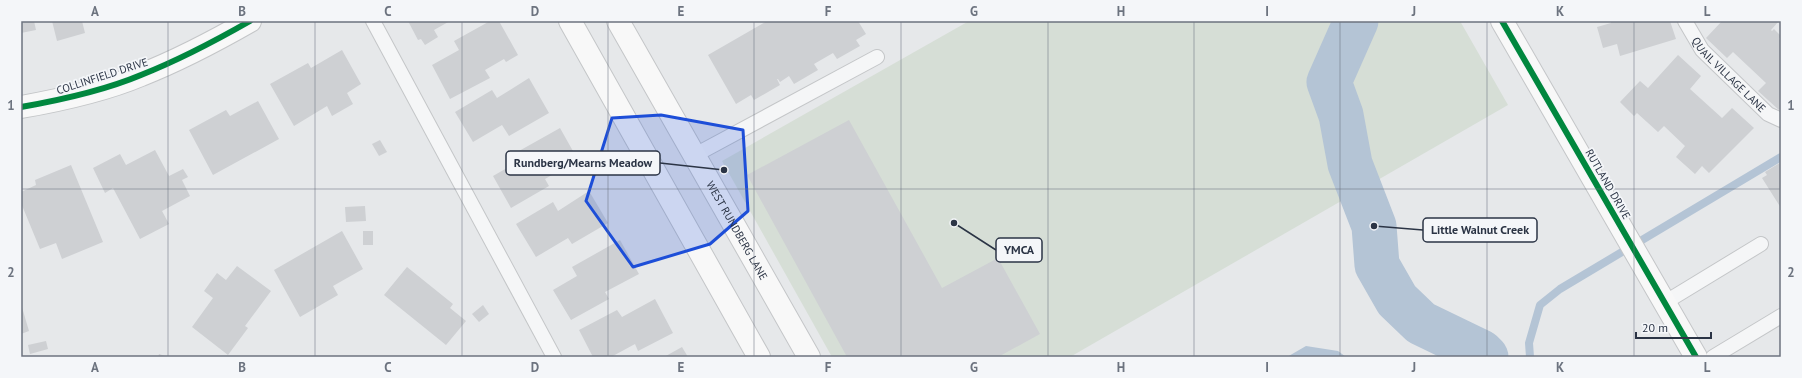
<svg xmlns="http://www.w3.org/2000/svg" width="1802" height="378" font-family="'PT Sans',sans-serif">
	<rect width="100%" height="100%" fill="#e6e8ea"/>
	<polygon fill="#d6ded6" points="969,21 1460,21 1508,105 1070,357 832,357 722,161"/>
	<polygon fill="#b4c4d5" points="1306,346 1338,351 1346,357 1287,357"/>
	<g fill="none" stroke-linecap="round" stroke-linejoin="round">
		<polyline stroke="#b4c4d5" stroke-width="8" points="1530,357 1529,343 1540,305 1560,289 1781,157"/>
		<polyline stroke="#b4c4d5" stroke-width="45" points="1356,21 1329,82 1341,115 1350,164 1374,226 1377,265 1397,300 1421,323 1481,352 1486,357"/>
	</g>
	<g fill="#ced0d3">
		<polygon points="21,21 34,21 36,30 21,33"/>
		<polygon points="52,21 82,21 85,33 57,41"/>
		<polygon points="408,21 450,21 434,30 438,37 425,45 421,39 418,40"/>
		<polygon points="490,21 499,21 518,55 506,62 504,59 485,70 490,78 450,99 432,65 459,50 454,41"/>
		<polygon points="767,21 858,21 866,34 856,40 860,46 837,59 833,53 814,64 818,70 794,84 789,76 780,82 778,79 777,79 780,85 754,100 751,95 736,104 708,55"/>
		<polygon points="1611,21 1670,21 1676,39 1620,56 1617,44 1603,48 1597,27 1611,23"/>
		<polygon points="1722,21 1779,21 1771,30 1772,31 1774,29 1781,36 1779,39 1781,41 1781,108 1779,110 1758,91 1766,83 1733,52 1727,58 1706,38"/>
		<polygon points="342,50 361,84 347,93 353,104 332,116 327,106 294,126 270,84 308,63 311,68"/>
		<polygon points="1678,55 1701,76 1690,89 1722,118 1732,108 1754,128 1709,173 1702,166 1695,174 1676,157 1685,146 1664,126 1658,132 1637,113 1634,116 1620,102 1640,81 1648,88"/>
		<polygon points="529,78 549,113 509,136 502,125 473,142 455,112 492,90 497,98"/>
		<polygon points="258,101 279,139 213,175 189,130 226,110 230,116"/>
		<polygon points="849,120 942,288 998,258 1040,334 998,357 847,357 747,175"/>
		<polygon points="560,128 578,160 545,179 549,186 511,208 493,176 523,159 519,151"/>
		<polygon points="380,140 387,152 379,156 372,144"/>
		<polygon points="155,150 169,176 183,169 188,177 182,180 190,196 162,211 169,224 140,239 113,188 105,193 93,168 120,154 126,165"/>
		<polygon points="1781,162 1781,208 1762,178 1767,175 1765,172"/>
		<polygon points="71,165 103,242 62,259 56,243 40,249 21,203 21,192 36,185 35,180"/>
		<polygon points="589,191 608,223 572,244 568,238 536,257 516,224 553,202 558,211"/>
		<polygon points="365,206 366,221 346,222 345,207"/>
		<polygon points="342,231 363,269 333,286 338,295 300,317 274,270"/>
		<rect x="363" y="231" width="10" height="14"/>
		<polygon points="620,240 639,274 605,292 609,299 571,320 553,290 577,276 572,267"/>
		<polygon points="237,266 271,291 245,326 248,328 228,355 192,327 213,298 204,291 217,273 226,280"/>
		<polygon points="407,267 453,304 450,308 466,321 446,345 384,295"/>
		<polygon points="655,299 673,333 638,351 635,344 611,357 593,357 579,330 617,310 622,317"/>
		<polygon points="21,304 29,331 21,334"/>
		<polygon points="483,305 489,314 479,322 472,314"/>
		<polygon points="46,341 48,349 30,354 28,345"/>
		<polygon points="682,347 688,357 664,357"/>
		<polygon points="159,354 168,357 158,357"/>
	</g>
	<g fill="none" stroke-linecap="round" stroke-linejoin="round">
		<defs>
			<g id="lane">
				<polyline points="373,21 554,357"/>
				<path id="s1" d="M1685 21 1702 50 1768 114 1781 120"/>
				<polyline points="695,155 877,57"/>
				<polyline points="1664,303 1761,244"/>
				<polyline points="1713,357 1781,316"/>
			</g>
			<g id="secondary">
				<polyline points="570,21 759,357"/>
				<path id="s2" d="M618 21 809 357"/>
				<polyline points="1502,21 1696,357"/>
				<path d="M21 107C61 100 103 91 141 75 179 60 215 41 250 21"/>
			</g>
		</defs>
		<use href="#lane" stroke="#c4c6c8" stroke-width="16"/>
		<use href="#secondary" stroke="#c4c6c8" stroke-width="24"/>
		<use href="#lane" stroke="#f5f6f7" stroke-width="14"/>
		<use href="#secondary" stroke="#f8f8f8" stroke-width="22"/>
		<defs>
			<g id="cycleway">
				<polyline points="1502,21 1696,357"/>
				<path d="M21 107C61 100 103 91 141 75 179 60 215 41 250 21"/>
			</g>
		</defs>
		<use href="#cycleway" stroke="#f4f6f9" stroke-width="8"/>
		<use href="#cycleway" stroke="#00873e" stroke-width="6"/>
	</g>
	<path fill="#1d4ed8" fill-opacity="0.2" stroke="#1d4ed8" stroke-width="3" stroke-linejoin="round" d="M661 115 743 130 748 211 710 244 633 267 586 201 612 118Z"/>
	<path fill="none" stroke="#6c737f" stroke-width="1" stroke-opacity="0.55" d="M168 21V357M315 21V357M462 21V357M608 21V357M754 21V357M901 21V357M1048 21V357M1194 21V357M1340 21V357M1487 21V357M1634 21V357M21 189H1781"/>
	<g text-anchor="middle" stroke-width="3.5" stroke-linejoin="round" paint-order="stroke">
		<g font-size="11" fill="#2b3445" stroke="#f4f6f9">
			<text dy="4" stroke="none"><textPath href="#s1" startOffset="70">QUAIL VILLAGE LANE</textPath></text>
			<text transform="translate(102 76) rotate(-18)" y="4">COLLINFIELD DRIVE</text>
			<text transform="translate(1608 184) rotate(60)" y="4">RUTLAND DRIVE</text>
			<text dy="4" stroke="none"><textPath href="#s2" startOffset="241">WEST RUNDBERG LANE</textPath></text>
		</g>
	</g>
	<path fill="none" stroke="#2b3445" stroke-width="1.5" d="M724 170L660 163M1374 226L1423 230M954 223L996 250"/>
	<g fill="#2b3445" stroke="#f4f6f9" stroke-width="1.5">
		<circle cx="724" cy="170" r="4"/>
		<circle cx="1374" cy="226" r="4"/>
		<circle cx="954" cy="223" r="4"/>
	</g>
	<g fill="#f4f6f9" stroke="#2b3445" stroke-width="1.5">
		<rect x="506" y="151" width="154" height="24" rx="4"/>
		<rect x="1423" y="218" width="114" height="24" rx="4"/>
		<rect x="996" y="238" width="46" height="24" rx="4"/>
	</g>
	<g font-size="12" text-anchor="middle" font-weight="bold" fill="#2b3445">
		<text x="583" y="167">Rundberg/Mearns Meadow</text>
		<text x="1480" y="234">Little Walnut Creek</text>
		<text x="1019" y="254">YMCA</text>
	</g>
	<rect width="1802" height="378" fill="none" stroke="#f4f6f9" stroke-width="44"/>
	<path d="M1636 332v6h75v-6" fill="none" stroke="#2b3445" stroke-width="2"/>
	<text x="1642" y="332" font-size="12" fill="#2b3445" stroke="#f4f6f9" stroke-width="3" paint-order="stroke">20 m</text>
	<rect x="22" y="22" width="1758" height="334" fill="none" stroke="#6c737f" stroke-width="1.5"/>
	<g font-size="13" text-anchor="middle" font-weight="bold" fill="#6c737f">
		<text x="95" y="16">A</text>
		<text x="242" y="16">B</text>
		<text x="388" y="16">C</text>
		<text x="535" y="16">D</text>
		<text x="681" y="16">E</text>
		<text x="828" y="16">F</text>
		<text x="974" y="16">G</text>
		<text x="1121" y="16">H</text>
		<text x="1267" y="16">I</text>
		<text x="1414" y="16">J</text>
		<text x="1560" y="16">K</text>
		<text x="1707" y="16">L</text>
		<text x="11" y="110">1</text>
		<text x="1791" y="110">1</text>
		<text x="11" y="277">2</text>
		<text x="1791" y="277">2</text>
		<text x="95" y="372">A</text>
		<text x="242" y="372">B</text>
		<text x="388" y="372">C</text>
		<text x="535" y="372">D</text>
		<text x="681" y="372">E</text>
		<text x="828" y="372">F</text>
		<text x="974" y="372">G</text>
		<text x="1121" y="372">H</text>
		<text x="1267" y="372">I</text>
		<text x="1414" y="372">J</text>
		<text x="1560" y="372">K</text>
		<text x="1707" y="372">L</text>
	</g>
</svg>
